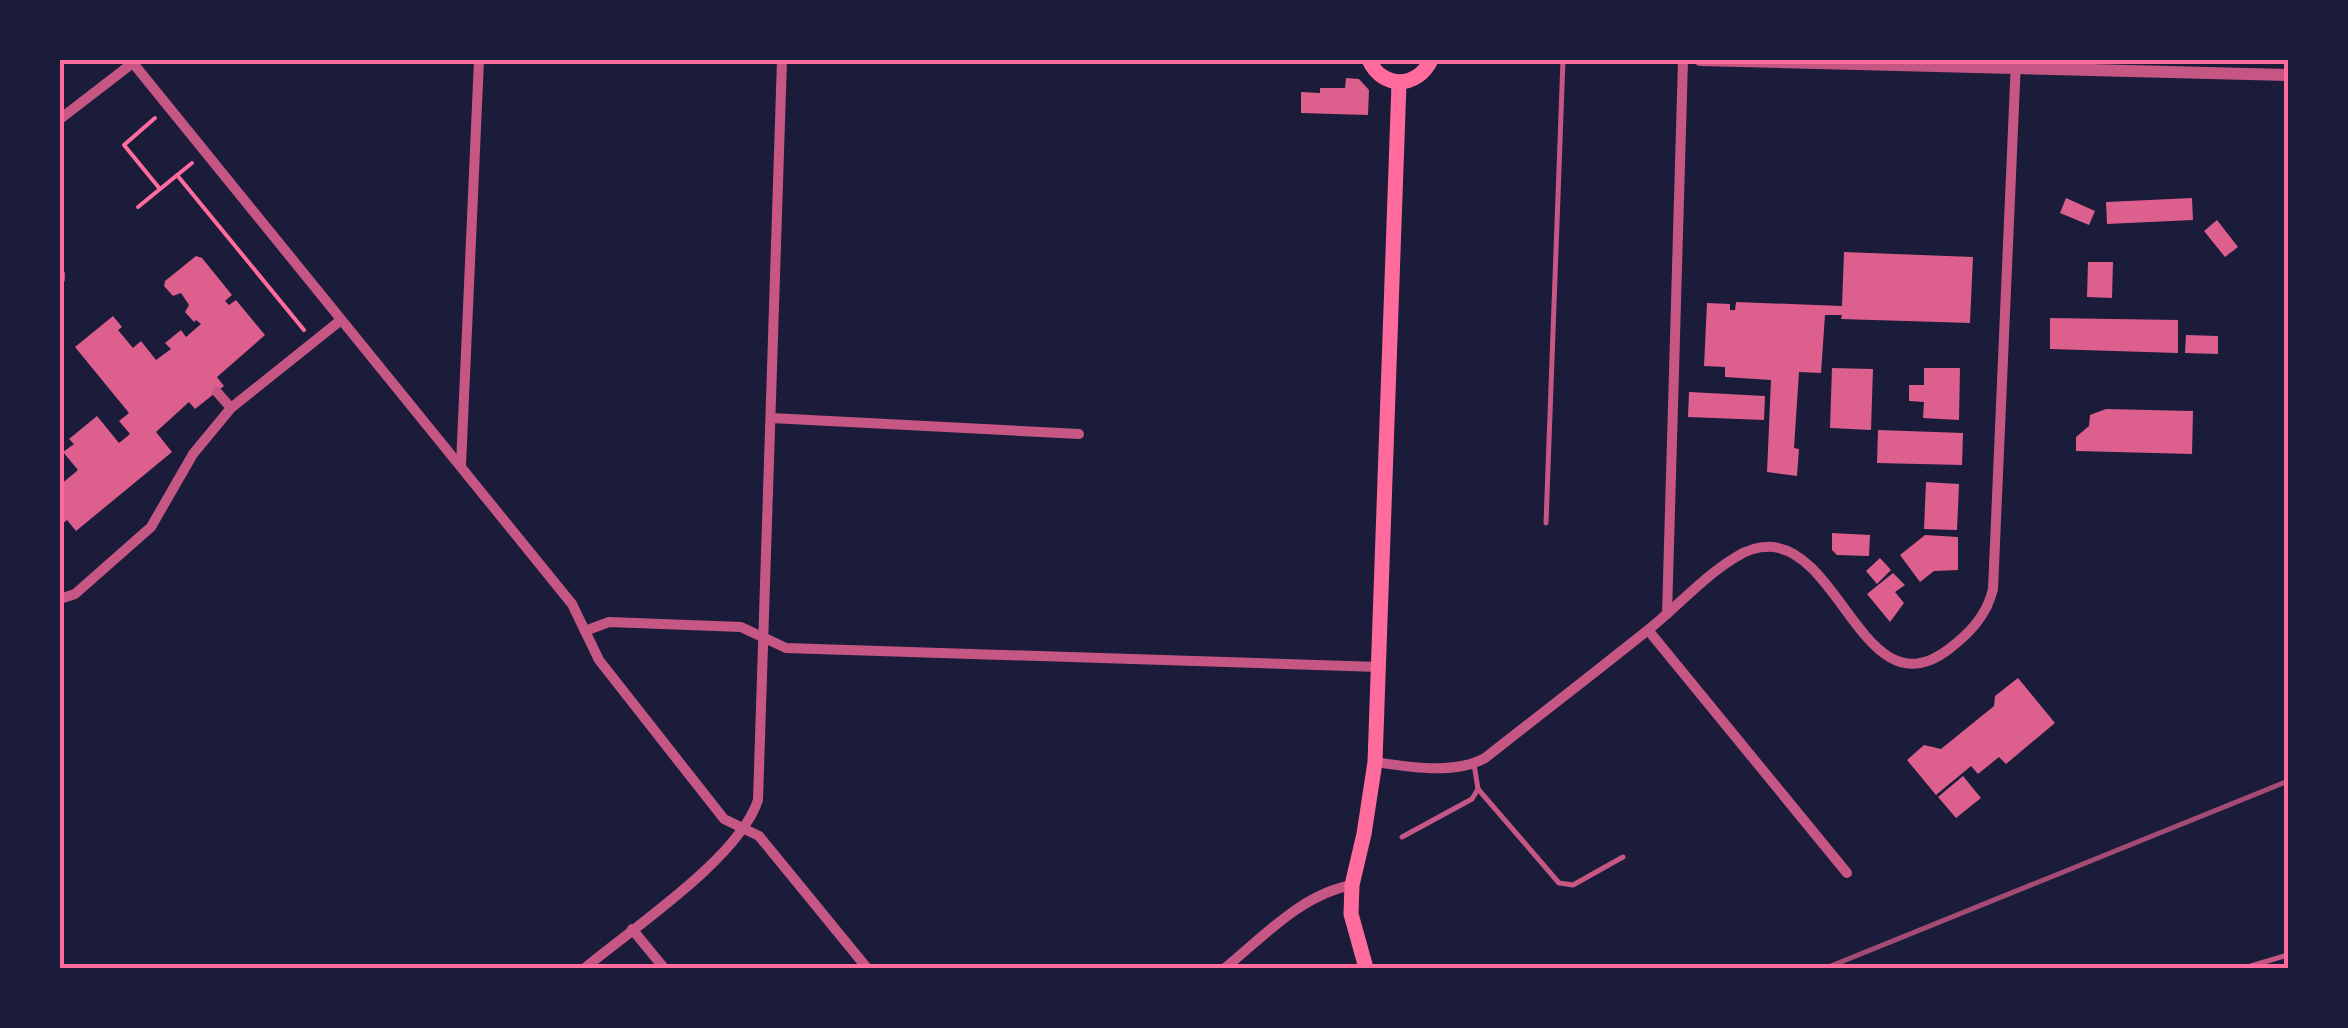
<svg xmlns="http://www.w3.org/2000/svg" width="2348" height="1028" font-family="'Fira Sans',sans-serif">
	<rect width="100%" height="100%" fill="#1b1b3a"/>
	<g fill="#dd5f8e">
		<polygon points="1346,78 1359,79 1369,90 1368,115 1301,113 1301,92 1320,93 1320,88 1345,88"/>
		<polygon points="2066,198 2095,211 2089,225 2060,213"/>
		<polygon points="2192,198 2193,220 2107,224 2106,202"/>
		<polygon points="2217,220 2238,247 2225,257 2204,231"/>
		<polygon points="1844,252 1973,257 1970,323 1841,319 1842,315 1825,315 1821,373 1799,372 1794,448 1799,449 1797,476 1767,472 1771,380 1725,377 1725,367 1704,366 1707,303 1730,304 1730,310 1735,310 1736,302 1842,306"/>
		<polygon points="196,256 202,258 232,295 225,301 229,305 236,300 265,335 217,377 224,386 195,409 189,402 156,432 172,452 76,531 67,520 60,526 60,485 78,470 63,452 74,444 69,439 97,416 119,443 130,434 119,421 129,413 75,347 113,316 122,327 118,330 133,348 141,341 156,360 171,349 165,343 181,330 186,337 201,324 196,320 194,322 185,312 189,305 181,293 173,296 164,286 165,281"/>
		<polygon points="2088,262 2113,262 2112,298 2087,297"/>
		<polygon points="2050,318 2178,320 2178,353 2050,349"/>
		<polygon points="2186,335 2218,336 2218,354 2185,353"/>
		<polygon points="1832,368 1873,369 1871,430 1830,428"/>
		<polygon points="1924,368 1960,368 1959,420 1923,418 1924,402 1909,401 1909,385 1924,385"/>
		<polygon points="1689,392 1765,396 1764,420 1688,417"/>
		<polygon points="2106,409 2193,411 2192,454 2076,451 2076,437 2089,426 2090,415"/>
		<polygon points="1878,430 1963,433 1962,465 1877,463"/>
		<polygon points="1926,482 1959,484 1957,530 1924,529"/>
		<polygon points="1832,533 1870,535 1869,556 1837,555 1832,550"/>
		<polygon points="1925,535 1958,537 1958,570 1934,571 1920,582 1900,555"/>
		<polygon points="1880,558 1891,570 1877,584 1866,571"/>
		<polygon points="1893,573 1905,585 1895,592 1904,603 1890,622 1867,594"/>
		<polygon points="2018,678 2055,723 2006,764 1999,757 1978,774 1971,766 1936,795 1907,760 1924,745 1941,749 1994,706 1995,696"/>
		<polygon points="1963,776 1981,798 1956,818 1938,797"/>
	</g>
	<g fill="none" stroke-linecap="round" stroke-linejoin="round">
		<g stroke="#ff6b9d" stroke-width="4">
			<polyline points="155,118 124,145 160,189 138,207 192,163"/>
			<polyline points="177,175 304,330"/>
		</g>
		<g stroke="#c65784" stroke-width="5">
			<polyline points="1546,523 1563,60"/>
			<polyline points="1478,789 1559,883 1573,885 1623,857"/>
			<polyline points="1402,837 1472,799 1478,789 1474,764"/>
			<polyline points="2244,968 2288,955"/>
		</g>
		<g stroke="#c65784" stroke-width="10">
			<polyline points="133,63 572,604 599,660 724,819 759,836 867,968"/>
			<polyline points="60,119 134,62"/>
			<polyline points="60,274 60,279"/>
			<polyline points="217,392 231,408"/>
			<polyline points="771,418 1079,434"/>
			<polyline points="461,465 479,60"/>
			<polyline points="60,599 75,594 151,527 193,454 231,408 341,320"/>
			<polyline points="1667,614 1683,60"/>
			<polyline points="1648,630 1847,873"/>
			<polyline points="585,631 609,622 741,627 786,648 1379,667"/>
			<path d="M1375 762C1409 767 1454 775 1485 758 1540 715 1594 673 1648 630 1677 607 1704 576 1736 557 1747 550 1760 546 1773 547 1843 555 1867 712 1949 649 1970 633 1987 615 1993 589L2016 60"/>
			<polyline points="632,929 664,968"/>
			<path d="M585 968C634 927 739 858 758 800L782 60"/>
			<path d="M1225 968C1263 937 1302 894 1352 885"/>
		</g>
		<polyline stroke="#c65784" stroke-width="12" points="1700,60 2288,75"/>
		<g stroke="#ff6b9d" stroke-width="15">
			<path d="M1369 60C1382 89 1417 89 1431 60"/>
			<polyline points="1366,968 1351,914 1352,885 1364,834 1375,762 1399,83"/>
		</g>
		<polyline stroke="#a44b75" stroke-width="5" points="1826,968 2288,781"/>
	</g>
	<rect width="2348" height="1028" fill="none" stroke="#1b1b3a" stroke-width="125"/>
	<rect x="62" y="62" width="2224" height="904" fill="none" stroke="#ff6b9d" stroke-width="4"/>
</svg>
